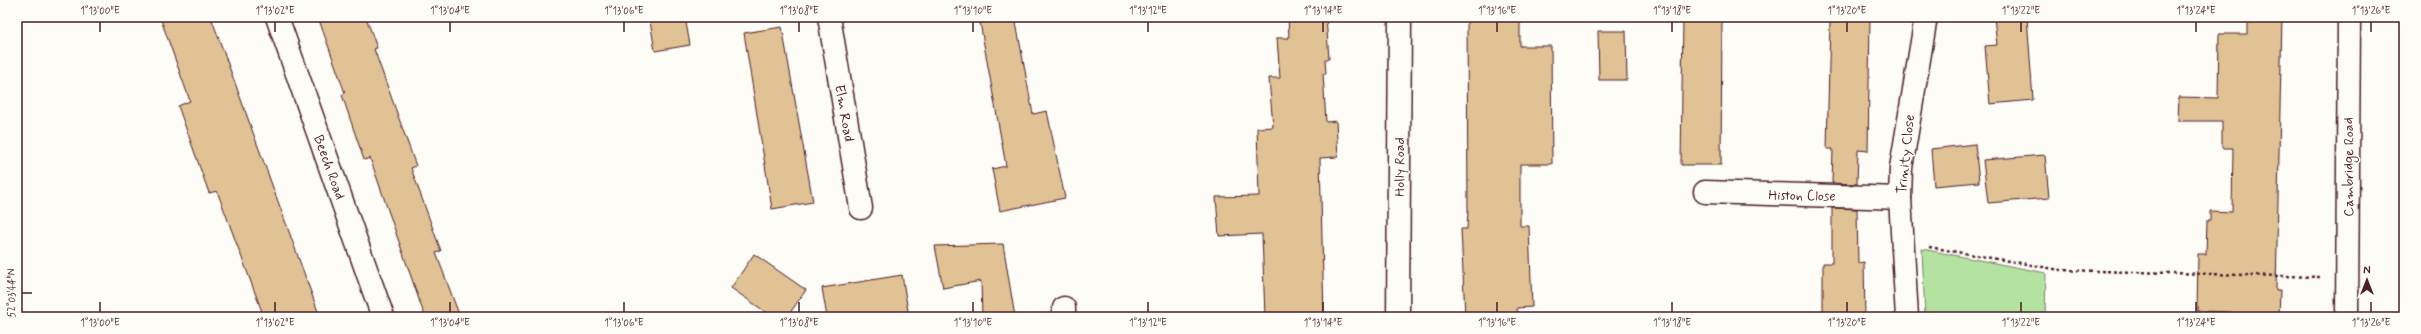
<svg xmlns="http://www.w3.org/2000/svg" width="2421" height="334" font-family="Mynerve,sans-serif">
	<rect width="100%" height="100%" fill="#fdfcf7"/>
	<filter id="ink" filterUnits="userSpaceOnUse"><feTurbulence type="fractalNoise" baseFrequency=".025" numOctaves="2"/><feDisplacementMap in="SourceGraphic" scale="8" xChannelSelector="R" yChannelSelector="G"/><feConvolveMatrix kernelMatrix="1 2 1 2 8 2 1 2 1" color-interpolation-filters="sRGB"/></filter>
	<g filter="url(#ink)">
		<polygon fill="#b3e2a1" stroke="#7e8066" points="1922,249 2046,273 2045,317 1925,317"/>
		<g fill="#e0c294" stroke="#4a1f2b">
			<polygon points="160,17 211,17 320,317 264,317 217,191 209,193 178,106 190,101"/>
			<polygon points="318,17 366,17 377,48 374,49 416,166 411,168 441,251 436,253 460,317 425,317 370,158 364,160 342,95 345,93"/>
			<polygon points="670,17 685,17 690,45 655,51 650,21"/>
			<polygon points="979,17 1015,17 1033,114 1047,111 1065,198 1000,211 992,169 1006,166"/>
			<polygon points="1288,17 1326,17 1329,59 1325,59 1326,74 1323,74 1326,122 1336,121 1338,157 1320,158 1324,317 1265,317 1262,234 1219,236 1216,197 1259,196 1257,128 1273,127 1269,78 1280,78 1277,38 1289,38"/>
			<polygon points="1467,17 1520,17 1520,46 1551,46 1552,164 1520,164 1520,226 1529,226 1532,307 1517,308 1518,317 1465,317 1461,229 1467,229 1468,210"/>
			<polygon points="1683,17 1722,17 1721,165 1681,165"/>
			<polygon points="1838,17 1870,17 1868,151 1858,150 1857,184 1832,183 1833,149 1827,149 1830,22 1838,22"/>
			<polygon points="1994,17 2027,17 2033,100 1990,104 1985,46 1997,45"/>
			<polygon points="2247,17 2282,17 2276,290 2280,290 2279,317 2231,317 2231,312 2197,311 2198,254 2206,254 2207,221 2210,221 2210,211 2232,212 2233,148 2222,148 2222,121 2178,121 2179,97 2218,98 2219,34 2247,34"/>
			<polygon points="782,27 813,202 772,209 744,33"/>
			<polygon points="1598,31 1626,31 1627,80 1599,80"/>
			<polygon points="1975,144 1979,182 1934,186 1931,149"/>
			<polygon points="2045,155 2049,198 1988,203 1983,160"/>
			<polygon points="1832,208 1857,209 1858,263 1864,262 1865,317 1823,317 1823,263 1832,263"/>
			<polygon points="1003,244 1015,317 982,317 981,281 943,288 935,246"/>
			<polygon points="754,254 806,290 787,317 773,317 731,288"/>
			<polygon points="902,275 909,317 827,317 822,288"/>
		</g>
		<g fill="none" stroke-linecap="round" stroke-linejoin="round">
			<defs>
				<g id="minor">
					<polyline points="277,17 383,317"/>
					<polyline points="829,17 861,208"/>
					<polyline points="1705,192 1900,198"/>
					<polyline points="1064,317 1064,308"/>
					<polyline points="1398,317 1400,17"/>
					<polyline points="1907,317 1900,198 1901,168 1926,17"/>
					<polyline points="2347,317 2349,17"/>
				</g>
			</defs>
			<use href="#minor" stroke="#4a1f2b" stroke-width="25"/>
			<polyline stroke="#4a1f2b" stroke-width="2.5" stroke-dasharray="3 3" stroke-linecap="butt" points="1929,247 2060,270 2320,277"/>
			<use href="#minor" stroke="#fdfcf7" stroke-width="22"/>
		</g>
	</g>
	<path fill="none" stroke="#4a1f2b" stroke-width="1.5" d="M100 22V32M275 22V32M450 22V32M624 22V32M799 22V32M973 22V32M1148 22V32M1323 22V32M1497 22V32M1672 22V32M1847 22V32M2021 22V32M2196 22V32M2371 22V32M22 293H32M100 302V312M275 302V312M450 302V312M624 302V312M799 302V312M973 302V312M1148 302V312M1323 302V312M1497 302V312M1672 302V312M1847 302V312M2021 302V312M2196 302V312M2371 302V312"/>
	<g text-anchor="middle" stroke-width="3" stroke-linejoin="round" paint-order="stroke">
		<g font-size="14" fill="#4a1f2b" stroke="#fdfcf7">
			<text transform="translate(845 113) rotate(80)" y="5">Elm Road</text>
			<text transform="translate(1905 154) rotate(-84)" y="5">Trinity Close</text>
			<text transform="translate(330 167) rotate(70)" y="5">Beech Road</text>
			<text transform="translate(1399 167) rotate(-90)" y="5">Holly Road</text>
			<text transform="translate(2348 167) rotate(-90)" y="5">Cambridge Road</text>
			<text transform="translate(1802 195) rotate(1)" y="5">Histon Close</text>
		</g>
	</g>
	<rect width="2421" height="334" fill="none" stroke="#fdfcf7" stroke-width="44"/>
	<g transform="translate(2367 280)" stroke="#fdfcf7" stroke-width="3" paint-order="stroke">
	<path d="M0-3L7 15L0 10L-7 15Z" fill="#4a1f2b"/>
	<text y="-6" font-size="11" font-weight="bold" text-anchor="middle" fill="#4a1f2b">N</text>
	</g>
	<rect x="22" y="22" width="2377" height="290" fill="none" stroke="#4a1f2b" stroke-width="1.5"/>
	<g font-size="10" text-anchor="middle" fill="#4a1f2b">
		<text x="100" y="14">1°13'00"E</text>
		<text x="275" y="14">1°13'02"E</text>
		<text x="450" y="14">1°13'04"E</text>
		<text x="624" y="14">1°13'06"E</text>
		<text x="799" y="14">1°13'08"E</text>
		<text x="973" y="14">1°13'10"E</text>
		<text x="1148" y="14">1°13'12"E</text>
		<text x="1323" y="14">1°13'14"E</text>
		<text x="1497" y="14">1°13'16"E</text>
		<text x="1672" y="14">1°13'18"E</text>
		<text x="1847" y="14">1°13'20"E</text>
		<text x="2021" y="14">1°13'22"E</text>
		<text x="2196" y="14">1°13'24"E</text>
		<text x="2371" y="14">1°13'26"E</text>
		<text transform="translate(11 293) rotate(-90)" y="4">52°03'44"N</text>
		<text x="100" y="326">1°13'00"E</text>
		<text x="275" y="326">1°13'02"E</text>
		<text x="450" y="326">1°13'04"E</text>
		<text x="624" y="326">1°13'06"E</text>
		<text x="799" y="326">1°13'08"E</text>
		<text x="973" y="326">1°13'10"E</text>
		<text x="1148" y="326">1°13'12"E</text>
		<text x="1323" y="326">1°13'14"E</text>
		<text x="1497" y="326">1°13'16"E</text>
		<text x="1672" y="326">1°13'18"E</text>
		<text x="1847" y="326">1°13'20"E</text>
		<text x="2021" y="326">1°13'22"E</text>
		<text x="2196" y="326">1°13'24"E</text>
		<text x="2371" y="326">1°13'26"E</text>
	</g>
</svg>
